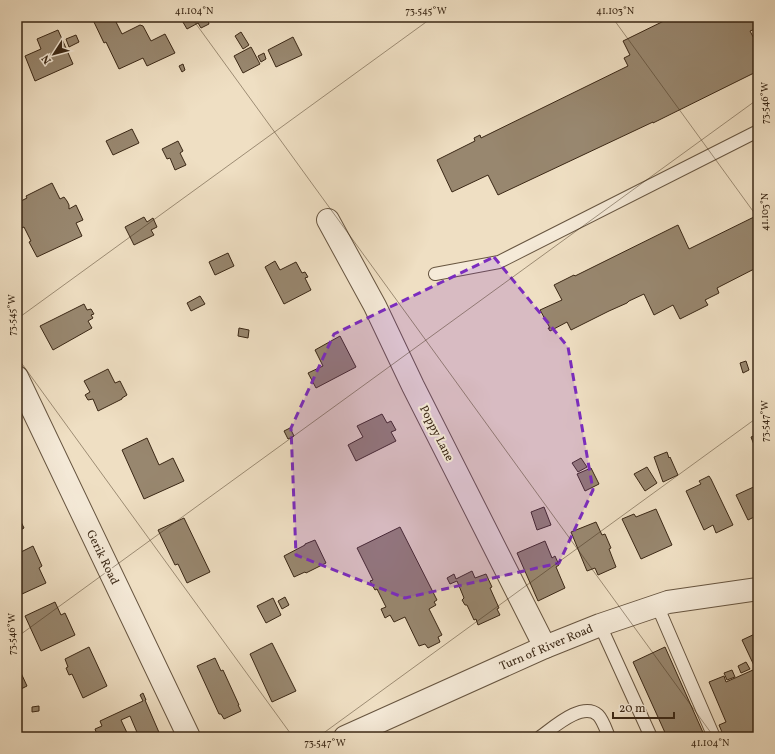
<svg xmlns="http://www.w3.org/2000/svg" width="775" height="754" font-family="Vollkorn,serif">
	<rect width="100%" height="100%" fill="#efdfc3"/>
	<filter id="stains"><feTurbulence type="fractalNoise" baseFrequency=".005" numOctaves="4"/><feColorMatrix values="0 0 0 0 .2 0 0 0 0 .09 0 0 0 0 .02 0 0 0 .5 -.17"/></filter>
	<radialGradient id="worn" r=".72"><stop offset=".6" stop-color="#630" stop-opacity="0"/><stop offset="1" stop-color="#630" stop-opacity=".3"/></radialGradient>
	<g fill="#98876f" stroke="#3a2715">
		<polygon points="99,17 121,17 122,20 116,22 122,34 140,25 143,26 151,41 165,34 175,53 147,66 143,58 119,69 106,42 104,43 93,20"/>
		<polygon points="180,17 209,17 207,18 209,24 201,28 198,23 187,29"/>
		<polygon points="672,17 757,17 754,18 758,28 750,31 758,46 758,71 653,123 653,122 498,195 488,175 452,192 437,160 475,141 474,138 480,135 481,138 628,66 624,58 630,55 623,41"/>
		<polygon points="58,30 73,64 35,81 25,56 41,49 37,39"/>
		<polygon points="241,32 249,45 243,49 235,36"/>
		<polygon points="76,35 79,42 69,47 66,39"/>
		<polygon points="293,37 302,55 276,67 268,50"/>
		<polygon points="251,47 260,64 243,73 234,56"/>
		<polygon points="264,53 266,59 261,62 258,56"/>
		<polygon points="183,64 185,70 182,72 179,66"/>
		<polygon points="132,129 139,143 113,155 106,141"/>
		<polygon points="178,141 183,151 180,153 186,165 175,170 170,158 167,159 162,149"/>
		<polygon points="52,183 60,199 64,197 67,201 69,205 69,209 76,205 83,220 76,223 82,236 37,257 29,242 31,241 24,227 17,230 17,203 27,198 26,196"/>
		<polygon points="758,215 758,267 717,288 719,293 705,300 708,305 680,319 673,305 654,315 644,294 629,301 627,303 609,311 571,330 567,322 550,331 548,328 550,328 540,310 562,300 554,285 574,275 575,276 678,225 689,249"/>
		<polygon points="144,217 147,222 153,218 157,227 151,230 154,235 134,245 125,227"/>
		<polygon points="228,253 234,266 215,275 209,262"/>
		<polygon points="275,261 280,270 296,262 302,273 305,272 308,277 305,278 311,290 284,304 265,267"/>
		<polygon points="200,296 205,304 191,311 187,303"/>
		<polygon points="84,304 87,310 91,309 94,314 91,315 93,318 88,321 92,328 53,350 40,326"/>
		<polygon points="239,328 249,330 248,338 238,336"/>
		<polygon points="340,336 356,367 316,388 308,373 323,366 315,350"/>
		<polygon points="746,361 749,370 743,373 740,363"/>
		<polygon points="108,369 115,383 120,381 127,395 122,398 122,399 98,411 93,399 88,400 85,395 90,392 84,381"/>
		<polygon points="382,414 387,423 391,421 396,430 391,432 396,441 356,461 348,445 363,437 357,426"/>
		<polygon points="290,428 294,436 288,439 284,431"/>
		<polygon points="758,434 758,455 751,437"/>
		<polygon points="147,438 159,465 173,458 184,481 144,499 122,450"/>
		<polygon points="667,452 669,458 670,457 678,475 663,482 654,457"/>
		<polygon points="581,458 587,467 578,472 572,463"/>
		<polygon points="647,467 657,483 645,491 634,474"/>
		<polygon points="591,468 599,484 585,491 577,474"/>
		<polygon points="709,476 711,479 733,525 716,533 713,525 704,530 686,491 701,484 699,481"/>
		<polygon points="758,485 758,515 748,520 736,495"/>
		<polygon points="544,507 551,525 537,530 531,512"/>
		<polygon points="656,509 672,545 641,559 622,519 634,514 636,517"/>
		<polygon points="17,514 24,528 17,532"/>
		<polygon points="184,518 210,572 187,583 178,564 175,565 158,530"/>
		<polygon points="596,522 602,535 605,534 611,548 609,549 616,567 598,575 595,568 587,571 571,532"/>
		<polygon points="400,527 437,600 434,602 436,605 429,609 442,635 438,637 440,642 428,648 425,644 419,646 405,617 394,622 390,615 385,618 381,609 386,607 377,589 375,590 370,581 373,580 357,548"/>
		<polygon points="315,540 326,563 306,573 305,572 294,577 284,556 305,545 305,544"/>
		<polygon points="545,541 552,558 555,556 559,565 556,567 565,588 538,601 517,553"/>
		<polygon points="33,546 42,566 39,568 46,583 22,594 17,585 17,554"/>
		<polygon points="472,571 475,578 486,574 492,587 490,588 499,608 497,609 500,615 478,625 476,619 474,620 467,605 465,605 462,600 464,598 457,581 450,584 447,578 454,574 456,579"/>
		<polygon points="285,597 289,605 282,609 278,601"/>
		<polygon points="273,598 281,615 266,623 257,606"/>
		<polygon points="55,602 61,615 65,613 75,635 41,651 25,616"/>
		<polygon points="757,633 758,636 758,674 742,640"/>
		<polygon points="272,643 296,691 272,702 250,654"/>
		<polygon points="89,647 107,686 83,698 72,674 69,675 66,668 68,667 65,659"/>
		<polygon points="665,647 705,737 667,737 633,662"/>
		<polygon points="215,658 221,671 223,670 239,705 238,705 241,711 224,719 221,714 219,714 197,666"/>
		<polygon points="746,662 750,669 741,673 738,666"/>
		<polygon points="732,670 735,677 727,680 724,673"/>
		<polygon points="753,670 758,683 758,737 724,737 719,725 726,722 709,682 724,676 726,682"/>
		<polygon points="21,673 27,686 17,691 17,676"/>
		<polygon points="143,693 146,700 145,700 161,737 139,737 130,716 121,720 129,737 98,737 95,729 102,726 100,721 143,701 140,695"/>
		<polygon points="39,706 39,711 32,712 32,707"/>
	</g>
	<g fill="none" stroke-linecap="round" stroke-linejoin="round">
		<defs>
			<g id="lane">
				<polyline points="435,274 499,262 758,131"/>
				<polyline points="657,605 714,737"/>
				<polyline points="600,625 651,737"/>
				<path d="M540 737C553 728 582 701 598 715 603 720 606 730 609 737"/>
			</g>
			<g id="street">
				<polyline points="328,220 375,306 413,386 545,647"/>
				<polyline points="17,377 189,737"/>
				<polyline points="345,737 545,647 600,625 668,602 758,589"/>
			</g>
		</defs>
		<use href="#lane" stroke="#675540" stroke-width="14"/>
		<use href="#street" stroke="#675540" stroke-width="24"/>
		<use href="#lane" stroke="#f5ead8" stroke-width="12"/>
		<use href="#street" stroke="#f5ead8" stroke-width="22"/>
	</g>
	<path fill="#7b2cbf" fill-opacity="0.2" stroke="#7b2cbf" stroke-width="3" stroke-dasharray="8 5" stroke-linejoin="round" d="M494 257 568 347 593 490 559 563 405 598 296 555 291 428 334 334Z"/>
	<path fill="none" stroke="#3a2715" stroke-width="1" stroke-opacity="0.45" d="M191 17 714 737M612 17 758 218M17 319 433 17M17 357 293 737M17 637 758 99M318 737 758 417M756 737 758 736"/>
	<g text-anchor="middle" stroke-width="4" stroke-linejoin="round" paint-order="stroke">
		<g font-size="12" fill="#3a2715" stroke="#f5ead8">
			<text transform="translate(437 433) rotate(63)" y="4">Poppy Lane</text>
			<text transform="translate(103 557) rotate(64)" y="4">Gerik Road</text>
			<text transform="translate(546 647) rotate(-23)" y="4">Turn of River Road</text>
		</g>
	</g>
	<rect width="775" height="754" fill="none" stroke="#efdfc3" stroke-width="44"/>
	<g transform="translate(54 54) rotate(234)" stroke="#f5ead8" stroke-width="3" paint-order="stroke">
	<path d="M0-3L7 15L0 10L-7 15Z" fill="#3a2715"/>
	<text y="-6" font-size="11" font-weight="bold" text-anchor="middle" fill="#3a2715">N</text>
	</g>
	<path d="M613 712v6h61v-6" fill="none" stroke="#3a2715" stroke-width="2"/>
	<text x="619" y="712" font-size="12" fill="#3a2715" stroke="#f5ead8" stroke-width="3" paint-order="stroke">20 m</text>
	<rect x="22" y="22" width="731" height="710" fill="none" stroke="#3a2715" stroke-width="1.5"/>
	<g font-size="10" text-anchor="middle" fill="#3a2715">
		<text x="194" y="14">41.104°N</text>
		<text x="426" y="14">73.545°W</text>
		<text x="615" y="14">41.103°N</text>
		<text transform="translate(764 103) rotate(-90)" y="4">73.546°W</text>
		<text transform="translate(764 212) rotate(-90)" y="4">41.103°N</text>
		<text transform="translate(11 315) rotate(-90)" y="4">73.545°W</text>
		<text transform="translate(764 421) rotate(-90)" y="4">73.547°W</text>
		<text transform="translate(11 634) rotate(-90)" y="4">73.546°W</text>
		<text x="325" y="746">73.547°W</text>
		<text x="710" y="746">41.104°N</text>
	</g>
	<rect width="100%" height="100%" filter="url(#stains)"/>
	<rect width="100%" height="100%" fill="url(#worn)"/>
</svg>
